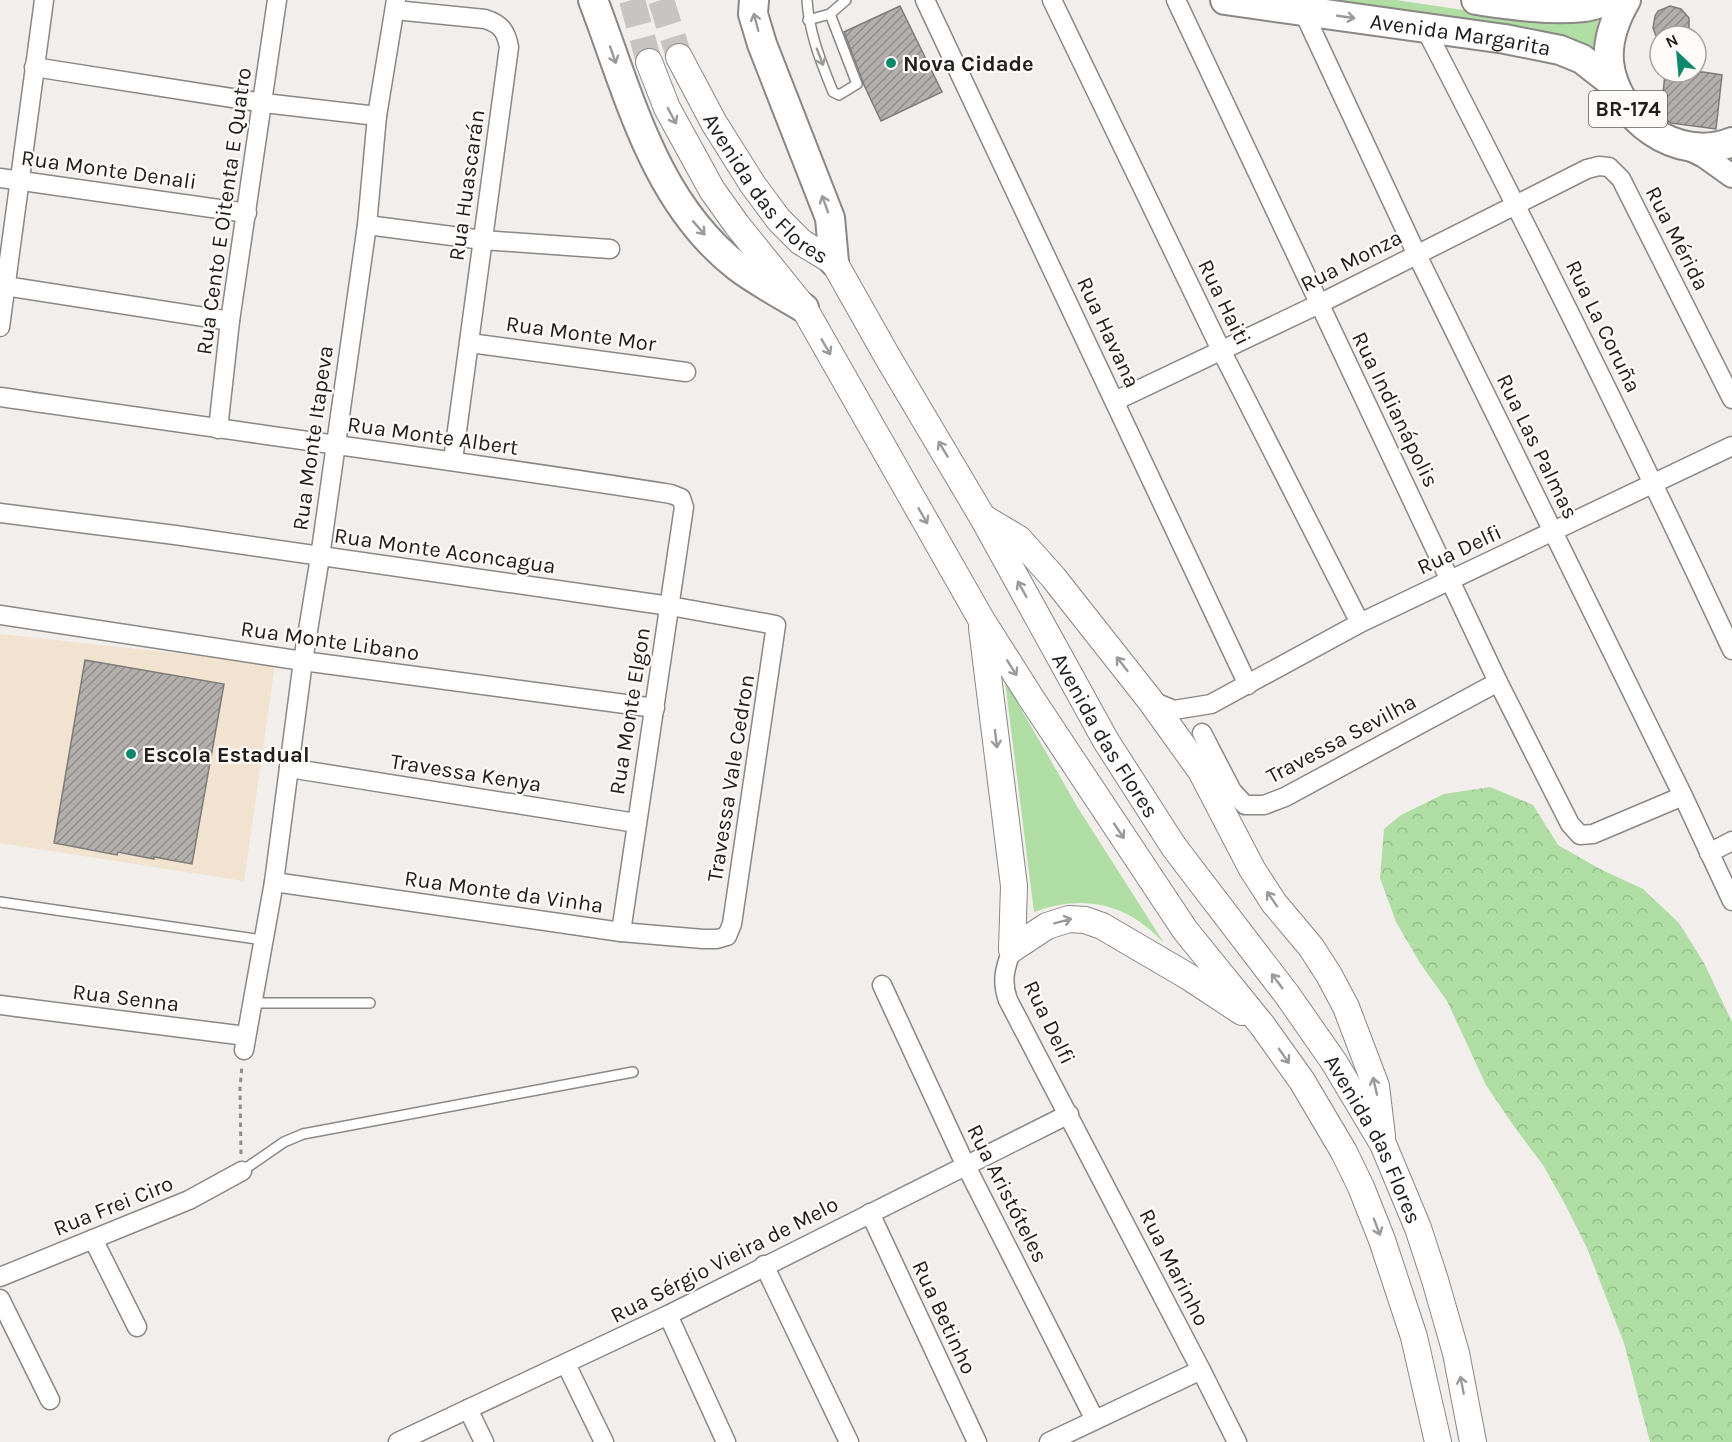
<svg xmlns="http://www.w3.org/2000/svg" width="1732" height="1442" viewBox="0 0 1732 1442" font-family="Karla,sans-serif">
<defs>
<pattern id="forest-crowns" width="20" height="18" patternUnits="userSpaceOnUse" patternTransform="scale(1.5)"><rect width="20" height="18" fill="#afdda3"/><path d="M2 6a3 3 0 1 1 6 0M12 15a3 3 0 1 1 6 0" fill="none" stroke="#96bd8c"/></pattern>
<pattern id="building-hatch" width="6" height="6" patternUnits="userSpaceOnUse" patternTransform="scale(1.5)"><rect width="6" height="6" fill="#b2afac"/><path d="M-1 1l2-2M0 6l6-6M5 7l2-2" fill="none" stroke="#908e8b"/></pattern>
</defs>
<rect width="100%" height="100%" fill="#f2eeeb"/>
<polygon fill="#f2e2d0" points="0,634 275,664 244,881 0,843"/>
<g fill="#afdda3">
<polygon points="1301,0 1396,0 1537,21 1599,17 1592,53"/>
<path d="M1005 681 1078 808 1164 943C1128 904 1085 893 1034 912Z"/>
</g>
<polygon fill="url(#forest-crowns)" points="1490,787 1533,805 1558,845 1600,869 1643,889 1679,923 1704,963 1732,1022 1732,1442 1650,1442 1624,1343 1587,1248 1566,1206 1543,1165 1513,1125 1486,1085 1447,1001 1420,963 1396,922 1380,878 1384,829 1401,815 1444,794"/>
<g fill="url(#building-hatch)" stroke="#7d7b78" stroke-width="1.5">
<polygon points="900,6 942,92 881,121 864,85 844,32"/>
<polygon points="1670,6 1681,9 1689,18 1689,30 1685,36 1656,36 1653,28 1655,16 1658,11"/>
<polygon points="1665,72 1703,72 1722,75 1716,129 1671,123 1661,117"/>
<polygon points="85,660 224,684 192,864 154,857 154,859 118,852 117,855 54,843"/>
</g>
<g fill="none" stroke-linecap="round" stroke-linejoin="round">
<g stroke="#c8c4c2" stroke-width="26" stroke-dasharray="26 13" stroke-linecap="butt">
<polyline points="632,0 649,62"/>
<polyline points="661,0 679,57"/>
</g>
<g stroke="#8a8785" stroke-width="12">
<g id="service">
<path d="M807 0C809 33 821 62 833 92L839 95 857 84 830 14"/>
<polyline points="808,20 830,14 846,0"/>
<polyline points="0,902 263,940"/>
<polyline points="252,1003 370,1003"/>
<polyline points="242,1171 284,1142 303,1134 633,1072"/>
</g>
</g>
<g stroke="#8a8785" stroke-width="21">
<g id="minor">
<polyline points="925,0 1248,685"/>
<polyline points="1052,0 1221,350 1360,623"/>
<polyline points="1176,0 1498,682 1570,824 1580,835 1593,834 1683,796"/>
<path d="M395 10 485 19C501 24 506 31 509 47L453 460"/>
<polyline points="1303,11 1417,255 1683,796 1732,901"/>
<path d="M1425 28C1531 233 1634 440 1732 650"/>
<polyline points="34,67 264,103 377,116"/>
<polyline points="0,178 247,213"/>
<polyline points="367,225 483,240 610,249"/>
<polyline points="5,286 230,321"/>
<polyline points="0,327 44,0"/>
<polyline points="470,343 686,372"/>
<path d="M0 397C224 430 448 459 671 494L681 498 684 507 621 932"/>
<polyline points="1115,401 1319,304 1587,169 1599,166 1609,167 1621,179 1732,399"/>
<polyline points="218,429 230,321 277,0"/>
<polyline points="0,513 175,535 670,606 776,625 732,924 727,936 717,939 703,939 621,932 274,882"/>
<polyline points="0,615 303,661 655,708"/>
<polyline points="1152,701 1174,710 1211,704 1360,623 1732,446"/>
<polyline points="1202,733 1232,791 1245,805 1264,805 1285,797 1498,682"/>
<polyline points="289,768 636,823"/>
<polyline points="1709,853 1732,841"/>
<path d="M1012 949C1005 968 1001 981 1008 1000L1201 1370 1237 1442"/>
<polyline points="882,985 965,1164 1095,1420"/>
<polyline points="0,1005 246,1036"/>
<polyline points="244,1050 274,882 303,661 320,557 367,225 377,116 396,0"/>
<polyline points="870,1213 977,1442"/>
<polyline points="93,1239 137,1327"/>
<polyline points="764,1265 849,1442"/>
<polyline points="0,1277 189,1200 242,1171"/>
<polyline points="0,1299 50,1400"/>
<polyline points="668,1315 726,1442"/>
<polyline points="566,1364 604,1442"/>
<polyline points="468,1409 484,1442"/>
<polyline points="398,1442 668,1315 1069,1114"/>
<polyline points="1049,1442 1201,1370"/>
</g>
</g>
<g stroke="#8a8785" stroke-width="26">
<polyline id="tertiary" points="1686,147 1704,156 1732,176"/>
</g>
<g stroke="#8a8785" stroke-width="28">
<g id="secondary">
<path id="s1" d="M679 57 714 123 753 185 779 220 801 242 834 262 887 356 983 518 1106 741 1174 847 1288 996 1334 1062 1383 1144 1418 1228 1435 1280 1456 1353 1473 1442"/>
<polyline points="649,62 667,108 712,190 737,225 804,308 981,619 1031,698 1185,930 1262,1025 1302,1081 1344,1152 1361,1187 1382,1240 1414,1337 1438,1442"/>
<polyline points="984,518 1019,539 1053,577 1150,700 1201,771 1252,869 1274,903 1311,947 1329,975 1346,1007 1376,1086 1382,1136"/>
<polyline points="982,628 1014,886 1012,949"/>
<polyline points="1012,949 1047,926 1069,919 1085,920 1102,926 1189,977 1242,1012"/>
</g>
</g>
<g stroke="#8a8785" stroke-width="32">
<g id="primary">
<path d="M593 0C629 94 654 202 738 267 758 282 782 295 804 308"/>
<polyline points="754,0 753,14 762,44 830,218 834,262"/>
<path id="s2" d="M1225 0 1505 39 1560 50 1582 59 1614 84"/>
<path d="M1476 0C1511 5 1549 11 1584 7 1593 6 1602 2 1611 0"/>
<path d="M1626 0C1615 19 1607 39 1609 62 1615 118 1677 164 1732 142"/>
</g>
</g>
<polyline stroke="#8f8d8b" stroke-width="3" stroke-dasharray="4.5 4.5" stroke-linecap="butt" points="241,1154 240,1088 242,1065"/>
<use href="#service" stroke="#fff" stroke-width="9"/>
<use href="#minor" stroke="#fff" stroke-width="18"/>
<use href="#tertiary" stroke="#fff" stroke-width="22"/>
<use href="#secondary" stroke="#fff" stroke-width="26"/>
<use href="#primary" stroke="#fff" stroke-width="28"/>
</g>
<defs><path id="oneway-shaft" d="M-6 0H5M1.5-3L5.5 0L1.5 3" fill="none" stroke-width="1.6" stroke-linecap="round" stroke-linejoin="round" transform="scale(1.5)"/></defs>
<g stroke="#9a9a99">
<use href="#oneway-shaft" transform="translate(1346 17) rotate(8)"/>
<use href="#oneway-shaft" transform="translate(756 22) rotate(-105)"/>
<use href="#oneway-shaft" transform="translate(613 55) rotate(71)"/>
<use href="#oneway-shaft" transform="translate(820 57) rotate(69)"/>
<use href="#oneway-shaft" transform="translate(672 116) rotate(62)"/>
<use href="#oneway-shaft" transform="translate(825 204) rotate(-110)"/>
<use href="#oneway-shaft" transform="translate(699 228) rotate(49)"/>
<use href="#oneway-shaft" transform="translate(826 347) rotate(60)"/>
<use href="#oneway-shaft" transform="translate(943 449) rotate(-121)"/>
<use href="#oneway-shaft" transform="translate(923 516) rotate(60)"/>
<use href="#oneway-shaft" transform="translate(1022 589) rotate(-119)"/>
<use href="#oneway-shaft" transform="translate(1122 664) rotate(-128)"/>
<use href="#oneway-shaft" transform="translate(1012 668) rotate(58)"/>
<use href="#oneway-shaft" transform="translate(996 739) rotate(83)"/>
<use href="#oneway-shaft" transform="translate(1119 831) rotate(56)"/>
<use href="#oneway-shaft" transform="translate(1272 899) rotate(-125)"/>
<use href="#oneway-shaft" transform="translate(1063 921) rotate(-15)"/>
<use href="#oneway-shaft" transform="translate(1277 981) rotate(-127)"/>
<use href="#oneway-shaft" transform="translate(1284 1056) rotate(55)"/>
<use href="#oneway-shaft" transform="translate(1375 1086) rotate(-103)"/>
<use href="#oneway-shaft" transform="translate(1377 1227) rotate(69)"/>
<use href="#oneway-shaft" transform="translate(1462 1385) rotate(-101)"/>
</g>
<g fill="#0c896b" stroke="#fffbf9" stroke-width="2">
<circle cx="891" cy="63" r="6"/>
<circle cx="131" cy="754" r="6"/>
</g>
<g text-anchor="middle" stroke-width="4.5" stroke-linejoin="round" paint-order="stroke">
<rect fill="#fffbf9" stroke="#62605f" stroke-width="1.5" x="1589" y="91" width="78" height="36" rx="4.5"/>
<g font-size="21" font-weight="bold" fill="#1f1e1d">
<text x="1628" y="116">BR-174</text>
</g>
<g font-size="22" fill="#1f1e1d" stroke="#fffbf9">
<text dy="8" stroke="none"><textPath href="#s2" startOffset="238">Avenida Margarita</textPath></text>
<text transform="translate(109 169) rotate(8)" y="8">Rua Monte Denali</text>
<text transform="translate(466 185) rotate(-82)" y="8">Rua Huascarán</text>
<text dy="8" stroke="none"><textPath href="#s1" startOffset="159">Avenida das Flores</textPath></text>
<text transform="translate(223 211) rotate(-82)" y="8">Rua Cento E Oitenta E Quatro</text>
<text transform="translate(1678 238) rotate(63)" y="8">Rua Mérida</text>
<text transform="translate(1351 260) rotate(-27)" y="8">Rua Monza</text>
<text transform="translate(1225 302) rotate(64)" y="8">Rua Haiti</text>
<text transform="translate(1604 326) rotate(64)" y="8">Rua La Coruña</text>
<text transform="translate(1109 332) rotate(65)" y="8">Rua Havana</text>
<text transform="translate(581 333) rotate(8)" y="8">Rua Monte Mor</text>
<text transform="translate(1396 409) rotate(64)" y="8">Rua Indianápolis</text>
<text transform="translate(433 435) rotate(8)" y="8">Rua Monte Albert</text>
<text transform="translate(312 438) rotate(-82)" y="8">Rua Monte Itapeva</text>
<text transform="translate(1538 446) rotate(64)" y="8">Rua Las Palmas</text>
<text transform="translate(1459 549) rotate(-25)" y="8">Rua Delfi</text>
<text transform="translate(445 550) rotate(8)" y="8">Rua Monte Aconcagua</text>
<text transform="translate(330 640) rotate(8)" y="8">Rua Monte Libano</text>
<text transform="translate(629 711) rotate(-81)" y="8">Rua Monte Elgon</text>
<text dy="8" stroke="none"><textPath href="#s1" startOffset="807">Avenida das Flores</textPath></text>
<text transform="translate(1341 738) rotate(-28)" y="8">Travessa Sevilha</text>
<text transform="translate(466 772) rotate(9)" y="8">Travessa Kenya</text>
<text transform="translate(730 778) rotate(-81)" y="8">Travessa Vale Cedron</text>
<text transform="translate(504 891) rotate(8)" y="8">Rua Monte da Vinha</text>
<text transform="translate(126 997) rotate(7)" y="8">Rua Senna</text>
<text transform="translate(1050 1022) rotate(64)" y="8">Rua Delfi</text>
<text dy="8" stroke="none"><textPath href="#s1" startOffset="1293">Avenida das Flores</textPath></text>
<text transform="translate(1008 1193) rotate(63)" y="8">Rua Aristóteles</text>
<text transform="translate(113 1205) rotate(-22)" y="8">Rua Frei Ciro</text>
<text transform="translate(724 1259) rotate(-27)" y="8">Rua Sérgio Vieira de Melo</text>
<text transform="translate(1175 1267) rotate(63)" y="8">Rua Marinho</text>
<text transform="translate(945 1317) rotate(65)" y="8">Rua Betinho</text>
</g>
<g font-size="22" font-weight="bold" fill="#1f1e1d" stroke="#fffbf9" text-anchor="start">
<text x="903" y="71">Nova Cidade</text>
<text x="143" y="762">Escola Estadual</text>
</g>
</g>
<g transform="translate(1678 54) rotate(334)"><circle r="28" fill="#fffbf9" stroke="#a5a3a1" stroke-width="1.5"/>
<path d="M0-4.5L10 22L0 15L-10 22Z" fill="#0c896b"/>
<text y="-9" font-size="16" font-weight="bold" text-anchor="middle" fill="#1f1e1d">N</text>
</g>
</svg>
